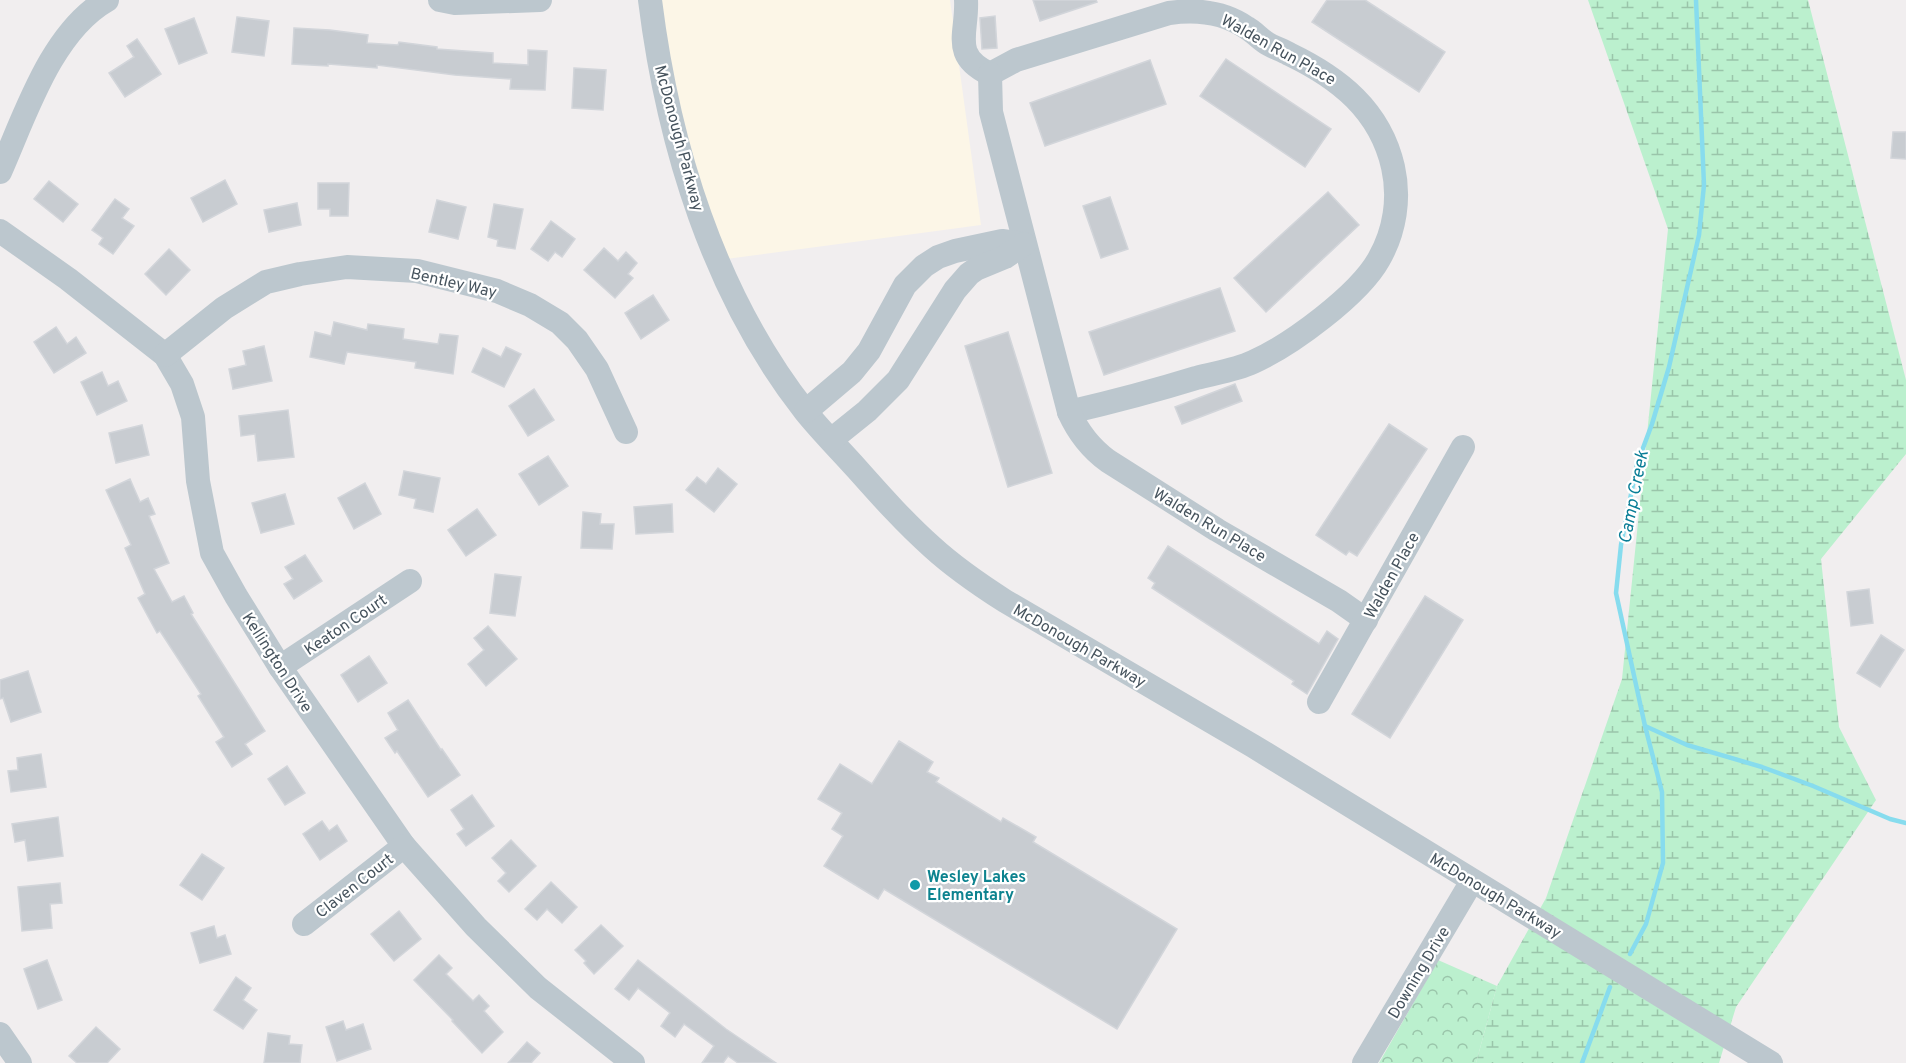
<svg xmlns="http://www.w3.org/2000/svg" width="1906" height="1063" viewBox="0 0 1906 1063" font-family="Overpass,sans-serif">
<defs>
<pattern id="forest-crowns" width="20" height="18" patternUnits="userSpaceOnUse" patternTransform="scale(1.5)"><rect width="20" height="18" fill="#bbf0ce"/><path d="M2 6a3 3 0 1 1 6 0M12 15a3 3 0 1 1 6 0" fill="none" stroke="#9ac5aa"/></pattern>
<pattern id="wetland-marsh" width="20" height="14" patternUnits="userSpaceOnUse" patternTransform="scale(1.5)"><rect width="20" height="14" fill="#bbf0ce"/><path d="M1 5h8M5 5V1M11 12h8M15 12V8" fill="none" stroke="#9ac5aa"/></pattern>
</defs>
<rect width="100%" height="100%" fill="#f1eeef"/>
<polygon fill="#fcf6e7" points="645,0 950,0 981,225 719,260"/>
<polygon fill="url(#forest-crowns)" points="1438,960 1497,986 1476,1063 1379,1063"/>
<polygon fill="url(#wetland-marsh)" points="1588,0 1808,0 1906,380 1906,454 1821,559 1839,727 1876,800 1736,1007 1719,1063 1476,1063 1497,986 1546,898 1622,679 1668,229"/>
<g fill="none" stroke-linecap="round" stroke-linejoin="round">
<g stroke="#87dcee" stroke-width="4.5">
<polyline points="1645,726 1687,745 1762,767 1813,786 1890,819 1906,823"/>
<polyline points="1630,954 1646,924 1663,863 1662,792 1645,726 1616,593 1621,545 1637,464 1652,424 1669,367 1699,235 1704,185 1696,0"/>
<polyline points="1582,1063 1610,987"/>
</g>
</g>
<g fill="#c8ccd1" stroke="#d2d5da" stroke-width="1.5">
<polygon points="1033,0 1096,0 1097,2 1040,21"/>
<polygon points="1327,0 1365,0 1445,52 1419,92 1312,22"/>
<polygon points="995,16 997,48 982,49 980,18"/>
<polygon points="237,17 269,21 264,56 232,52"/>
<polygon points="194,18 207,53 179,64 165,29"/>
<polygon points="294,28 330,30 368,35 367,43 398,45 399,42 437,47 437,49 493,53 493,63 528,65 528,50 547,51 545,90 510,89 511,79 455,75 377,65 377,68 328,64 328,66 292,64"/>
<polygon points="137,39 161,74 125,97 109,73 134,57 127,46"/>
<polygon points="1226,59 1331,129 1305,167 1200,96"/>
<polygon points="1150,60 1166,104 1045,146 1030,103"/>
<polygon points="574,68 606,70 603,110 572,108"/>
<polygon points="1893,132 1906,132 1906,159 1891,158"/>
<polygon points="225,180 237,204 203,222 191,198"/>
<polygon points="49,181 78,204 63,222 34,199"/>
<polygon points="318,183 349,183 348,216 330,216 330,209 318,209"/>
<polygon points="1328,192 1359,225 1266,312 1234,278"/>
<polygon points="1110,197 1128,249 1101,258 1083,206"/>
<polygon points="115,199 129,209 122,218 134,226 113,254 99,244 103,238 92,230"/>
<polygon points="437,200 466,207 458,239 429,232"/>
<polygon points="297,203 301,225 269,232 264,210"/>
<polygon points="494,204 523,209 515,249 497,246 498,240 488,237"/>
<polygon points="551,221 575,239 562,257 555,252 548,261 531,249"/>
<polygon points="604,248 618,261 626,252 637,263 628,274 633,278 615,298 584,270"/>
<polygon points="169,249 190,270 166,295 145,274"/>
<polygon points="1220,288 1235,331 1104,375 1089,332"/>
<polygon points="653,295 669,320 641,339 625,313"/>
<polygon points="334,322 367,330 368,324 404,329 403,339 438,344 440,334 458,336 453,374 415,368 416,362 347,352 344,364 310,357 315,332 331,336"/>
<polygon points="56,327 67,344 76,337 86,353 54,373 34,342"/>
<polygon points="1008,332 1052,473 1008,487 965,346"/>
<polygon points="264,346 272,381 233,389 229,369 246,365 243,351"/>
<polygon points="506,347 521,354 504,387 472,372 483,348 501,357"/>
<polygon points="102,372 108,386 118,381 127,401 97,415 81,382"/>
<polygon points="1235,384 1242,401 1182,424 1175,407"/>
<polygon points="534,389 554,420 528,436 509,406"/>
<polygon points="288,410 294,457 258,461 255,434 241,436 239,416"/>
<polygon points="1389,424 1427,449 1357,556 1349,551 1346,555 1316,535"/>
<polygon points="142,425 149,455 116,463 109,433"/>
<polygon points="548,456 568,486 539,505 519,474"/>
<polygon points="718,468 737,484 714,512 686,490 697,477 706,484"/>
<polygon points="404,471 440,478 433,512 414,508 416,499 399,495"/>
<polygon points="130,479 140,502 148,498 155,514 149,516 169,563 154,569 172,602 184,596 193,613 191,614 265,731 245,744 252,754 232,767 216,742 224,737 198,696 201,694 160,631 157,633 138,598 145,594 125,548 131,545 106,490"/>
<polygon points="365,483 381,514 354,529 338,498"/>
<polygon points="285,494 294,524 261,533 252,503"/>
<polygon points="672,504 673,532 636,534 634,507"/>
<polygon points="477,509 496,535 466,556 448,530"/>
<polygon points="583,512 601,514 600,524 614,524 612,549 581,548"/>
<polygon points="1168,546 1319,644 1327,631 1338,639 1307,694 1292,684 1294,681 1152,588 1155,583 1148,578"/>
<polygon points="305,555 322,581 294,599 284,584 293,579 285,567"/>
<polygon points="495,574 521,577 515,616 490,613"/>
<polygon points="1869,589 1873,623 1851,626 1847,592"/>
<polygon points="1425,596 1463,620 1390,738 1352,714"/>
<polygon points="488,626 517,659 486,686 468,664 484,650 474,638"/>
<polygon points="1881,635 1904,650 1880,687 1857,673"/>
<polygon points="369,656 387,683 358,702 341,675"/>
<polygon points="28,671 41,712 11,722 3,698 0,699 0,680"/>
<polygon points="408,700 441,750 442,749 460,775 428,797 397,751 395,753 385,738 398,730 388,713"/>
<polygon points="899,741 933,762 927,772 939,778 936,782 1001,822 1003,818 1036,837 1033,842 1177,929 1117,1029 884,889 878,899 824,866 843,836 832,829 842,813 818,799 840,764 872,784"/>
<polygon points="41,754 46,787 11,792 8,771 18,770 17,758"/>
<polygon points="287,766 305,793 285,805 268,779"/>
<polygon points="472,795 494,826 466,846 457,834 464,829 451,810"/>
<polygon points="58,817 63,856 28,861 25,840 15,842 12,824"/>
<polygon points="322,821 329,831 337,825 347,841 320,860 303,834"/>
<polygon points="511,840 536,866 509,892 498,881 506,873 492,858"/>
<polygon points="202,854 224,868 202,900 180,885"/>
<polygon points="551,882 577,907 562,923 547,909 537,920 525,909"/>
<polygon points="60,883 62,903 50,904 52,928 22,931 18,887"/>
<polygon points="399,911 421,939 394,961 371,934"/>
<polygon points="601,925 623,946 594,974 584,963 586,961 575,950"/>
<polygon points="214,926 217,938 225,935 231,954 200,963 191,933"/>
<polygon points="439,955 452,968 446,974 473,1001 479,995 489,1006 484,1011 503,1032 482,1053 452,1021 453,1020 414,980"/>
<polygon points="47,960 62,1000 38,1009 24,969"/>
<polygon points="638,960 726,1029 776,1063 738,1063 728,1056 723,1063 702,1063 714,1046 684,1024 675,1037 661,1026 670,1013 638,988 629,1000 615,989"/>
<polygon points="236,977 251,988 243,1000 257,1010 243,1029 214,1010"/>
<polygon points="343,1021 346,1030 363,1024 371,1049 337,1061 326,1027"/>
<polygon points="96,1027 120,1049 107,1063 77,1063 69,1056"/>
<polygon points="268,1033 290,1036 289,1044 302,1045 300,1063 264,1063"/>
<polygon points="527,1042 540,1053 531,1063 508,1063"/>
</g>
<g fill="none" stroke-linecap="round" stroke-linejoin="round">
<g stroke="#bcc7ce" stroke-width="24">
<polyline points="440,0 455,3 540,0"/>
<path d="M650 0C668 145 714 295 805 411 821 431 840 450 857 469 881 496 905 523 932 547 955 568 980 585 1005 601L1253 746 1771 1063"/>
<path d="M966 0C968 33 950 55 990 74"/>
<path d="M990 74 1016 60 1169 13C1197 9 1224 12 1247 28 1254 32 1259 38 1265 42 1272 47 1282 50 1289 54 1339 78 1380 110 1393 167 1400 198 1395 231 1379 259 1359 295 1291 345 1253 362 1236 370 1215 373 1196 378 1154 391 1112 402 1069 412"/>
<path d="M990 74 991 112 1069 412C1078 432 1090 448 1108 461L1217 530 1339 601 1366 620"/>
<path d="M0 172C25 116 51 32 107 0"/>
<polyline points="0,231 68,279 165,355 182,384 193,417 198,481 212,553 236,596 280,667 404,846 476,927 538,988 633,1063"/>
<polyline points="165,355 224,308 266,282 300,274 347,267 417,271 497,291 530,305 560,323 577,340 597,369 626,432"/>
<polyline points="806,411 852,372 869,351 905,285 924,266 938,257 955,251 1002,241 1024,244"/>
<polyline points="831,440 867,411 898,380 955,290 969,274 976,269 1005,257 1024,244"/>
<polyline points="280,667 410,581"/>
<polyline points="1319,702 1463,447"/>
<polyline points="304,924 404,846"/>
<polyline points="0,1034 20,1063"/>
<polyline points="1364,1063 1472,881"/>
</g>
</g>
<circle fill="#0f9aa8" stroke="#fff" stroke-width="2" cx="915" cy="885" r="6"/>
<g text-anchor="middle" stroke-width="4.5" stroke-linejoin="round" paint-order="stroke">
<g font-size="16" fill="#46535d" stroke="#fff">
<text transform="translate(1279 49) rotate(29)" y="6">Walden Run Place</text>
<text transform="translate(680 138) rotate(75)" y="6">McDonough Parkway</text>
<text transform="translate(454 282) rotate(13)" y="6">Bentley Way</text>
<text transform="translate(1210 524) rotate(31)" y="6">Walden Run Place</text>
<text transform="translate(1391 575) rotate(-61)" y="6">Walden Place</text>
<text transform="translate(345 624) rotate(-34)" y="6">Keaton Court</text>
<text transform="translate(1080 645) rotate(30)" y="6">McDonough Parkway</text>
<text transform="translate(278 662) rotate(57)" y="6">Kellington Drive</text>
<text transform="translate(354 885) rotate(-38)" y="6">Claven Court</text>
<text transform="translate(1496 895) rotate(31)" y="6">McDonough Parkway</text>
<text transform="translate(1418 972) rotate(-59)" y="6">Downing Drive</text>
</g>
<g font-size="16" font-weight="bold" fill="#0d838f" stroke="#fff" text-anchor="start">
<text x="927" y="882">Wesley Lakes<tspan x="927" dy="18">Elementary</tspan></text>
</g>
<g font-size="18" font-style="italic" fill="#097d96" stroke="#fff">
<text transform="translate(1633 497) rotate(-79)" y="6">Camp Creek</text>
</g>
</g>
</svg>
